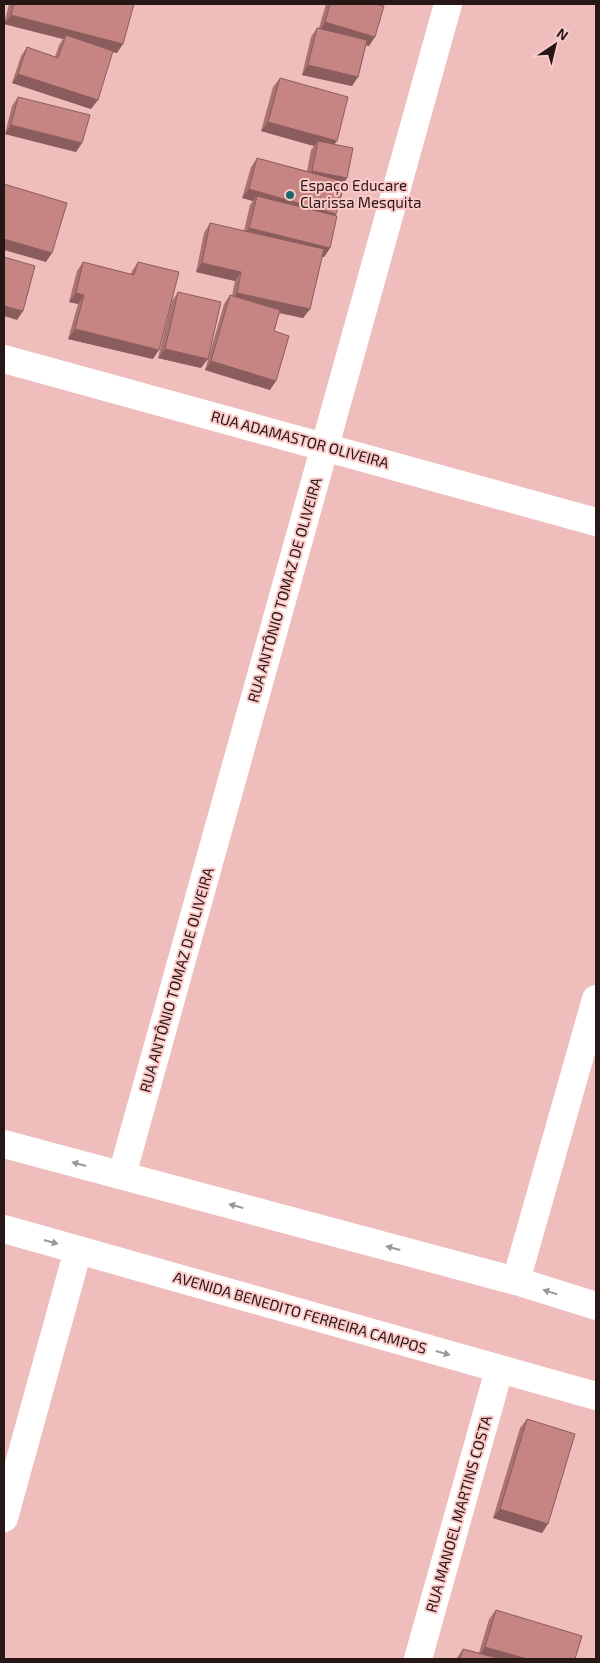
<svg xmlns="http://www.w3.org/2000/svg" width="600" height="1663" viewBox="0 0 600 1663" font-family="'Exo 2',sans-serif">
<rect width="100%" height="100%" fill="#eebdbc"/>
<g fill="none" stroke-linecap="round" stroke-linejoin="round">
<g stroke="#fff" stroke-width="28">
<polyline points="4,359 596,522"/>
<polyline points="4,1144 516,1281 596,1306"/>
<polyline points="122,1175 448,4"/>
<polyline points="4,1229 596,1396"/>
<polyline points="516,1281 596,999"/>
<polyline points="4,1518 78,1250"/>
<polyline points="418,1659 499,1370"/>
</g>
</g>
<g fill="#aa7271">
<polygon points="9,4 134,4 117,53 113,52 91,109 12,83 21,56 27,47 55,57 59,45 63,39 4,24"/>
<polygon points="326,4 377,4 369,46 366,45 358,77 352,86 302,75 311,37 317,28 319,28"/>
<polygon points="280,78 335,144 345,182 335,215 330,248 324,257 322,257 310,309 303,318 279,313 274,331 270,390 205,370 224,304 230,295 232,296 235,281 196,272 204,233 210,223 244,231 250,205 253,201 242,198 251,167 257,158 307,171 311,150 314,146 261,131 273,87"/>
<polygon points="18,97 76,152 5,134 12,106"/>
<polygon points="83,262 131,274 132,271 138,262 153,359 68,339 78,304 69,302 77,271"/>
<polygon points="178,292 201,368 158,358 172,301"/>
<polygon points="527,1419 542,1533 493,1518 520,1428"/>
<polygon points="496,1610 575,1659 456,1659 463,1649 479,1653 489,1619"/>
</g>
<g fill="#8b5c5c">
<polygon points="11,15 123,44 117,53 64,40 66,35 63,39 4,24"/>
<polygon points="325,22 375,37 369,46 319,31"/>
<polygon points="308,65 358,77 352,86 302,75"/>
<polygon points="18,74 98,100 91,109 12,83"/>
<polygon points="268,122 337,141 330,150 318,141 314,146 261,131"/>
<polygon points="11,125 82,143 76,152 5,134"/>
<polygon points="312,171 347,178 341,188 305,180"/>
<polygon points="249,189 336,214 330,223 257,196 253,201 242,198"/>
<polygon points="249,228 330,248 324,257 243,237"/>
<polygon points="4,239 52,253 46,262 4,250"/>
<polygon points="202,263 241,272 235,281 196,272"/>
<polygon points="76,293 84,295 78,304 69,302"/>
<polygon points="237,293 310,309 303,318 230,302"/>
<polygon points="4,306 23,311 17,320 4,316"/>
<polygon points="75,329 159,350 153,359 68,339"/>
<polygon points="165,349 208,359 201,368 158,358"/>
<polygon points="211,361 276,381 270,390 205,370"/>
<polygon points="500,1509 548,1524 542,1533 493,1518"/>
<polygon points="485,1647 527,1659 489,1659 479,1656"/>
</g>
<g fill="#c68483" stroke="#8b5c5c">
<polygon points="14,4 134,4 123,44 11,15"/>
<polygon points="330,4 375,4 384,6 375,37 325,22"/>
<polygon points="317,28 367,40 358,77 308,65"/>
<polygon points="66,35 113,51 98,100 18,74 27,47 58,58"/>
<polygon points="280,78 348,97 337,141 268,122"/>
<polygon points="18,97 90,115 82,143 11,125"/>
<polygon points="318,141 353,148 347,178 312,171"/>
<polygon points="257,158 345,182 336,214 249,189"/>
<polygon points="4,184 67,203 52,253 4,239"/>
<polygon points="257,196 337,216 330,248 249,228"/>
<polygon points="210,223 324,249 310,309 237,293 241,272 202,263"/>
<polygon points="4,257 35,266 23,311 4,306"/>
<polygon points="83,262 134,275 138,262 179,272 159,350 75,329 84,295 76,293"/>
<polygon points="178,292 221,302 208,359 165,349"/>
<polygon points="230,295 280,310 274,331 289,336 276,381 211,361"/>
<polygon points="527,1419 575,1434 548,1524 500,1509"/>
<polygon points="496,1610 582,1636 575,1659 527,1659 485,1647"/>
<polygon points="463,1649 501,1659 460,1659"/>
</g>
<defs><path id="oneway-solid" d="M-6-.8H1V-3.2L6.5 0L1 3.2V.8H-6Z" transform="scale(1.25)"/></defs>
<g fill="#9e9797">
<use href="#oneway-solid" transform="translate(79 1164) rotate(-165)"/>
<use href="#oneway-solid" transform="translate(236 1206) rotate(-165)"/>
<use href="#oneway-solid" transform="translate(51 1242) rotate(15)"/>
<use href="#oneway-solid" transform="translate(393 1248) rotate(-165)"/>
<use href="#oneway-solid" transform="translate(550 1292) rotate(-163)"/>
<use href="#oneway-solid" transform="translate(443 1353) rotate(16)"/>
</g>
<circle fill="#1a676c" stroke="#fbcac9" stroke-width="2" cx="290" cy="195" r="5"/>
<g text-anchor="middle" stroke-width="4" stroke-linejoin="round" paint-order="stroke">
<g font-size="15" fill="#281717" stroke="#fbcac9" text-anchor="start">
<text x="300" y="191">Espaço Educare<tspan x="300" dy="17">Clarissa Mesquita</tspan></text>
</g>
<g font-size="15" fill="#281717" stroke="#fbcac9">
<text transform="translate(300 440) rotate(15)" y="5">RUA ADAMASTOR OLIVEIRA</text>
<text transform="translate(285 590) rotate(-74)" y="5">RUA ANTÔNIO TOMAZ DE OLIVEIRA</text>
<text transform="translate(177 980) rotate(-74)" y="5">RUA ANTÔNIO TOMAZ DE OLIVEIRA</text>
<text transform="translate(300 1313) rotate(16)" y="5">AVENIDA BENEDITO FERREIRA CAMPOS</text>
<text transform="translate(459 1514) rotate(-74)" y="5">RUA MANOEL MARTINS COSTA</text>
</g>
</g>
<rect width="600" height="1663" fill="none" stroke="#281717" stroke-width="10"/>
<g transform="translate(555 45) rotate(35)" stroke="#fbcac9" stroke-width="4" paint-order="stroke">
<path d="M0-4L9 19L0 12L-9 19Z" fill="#281717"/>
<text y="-8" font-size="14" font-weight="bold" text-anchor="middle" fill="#281717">N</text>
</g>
</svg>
